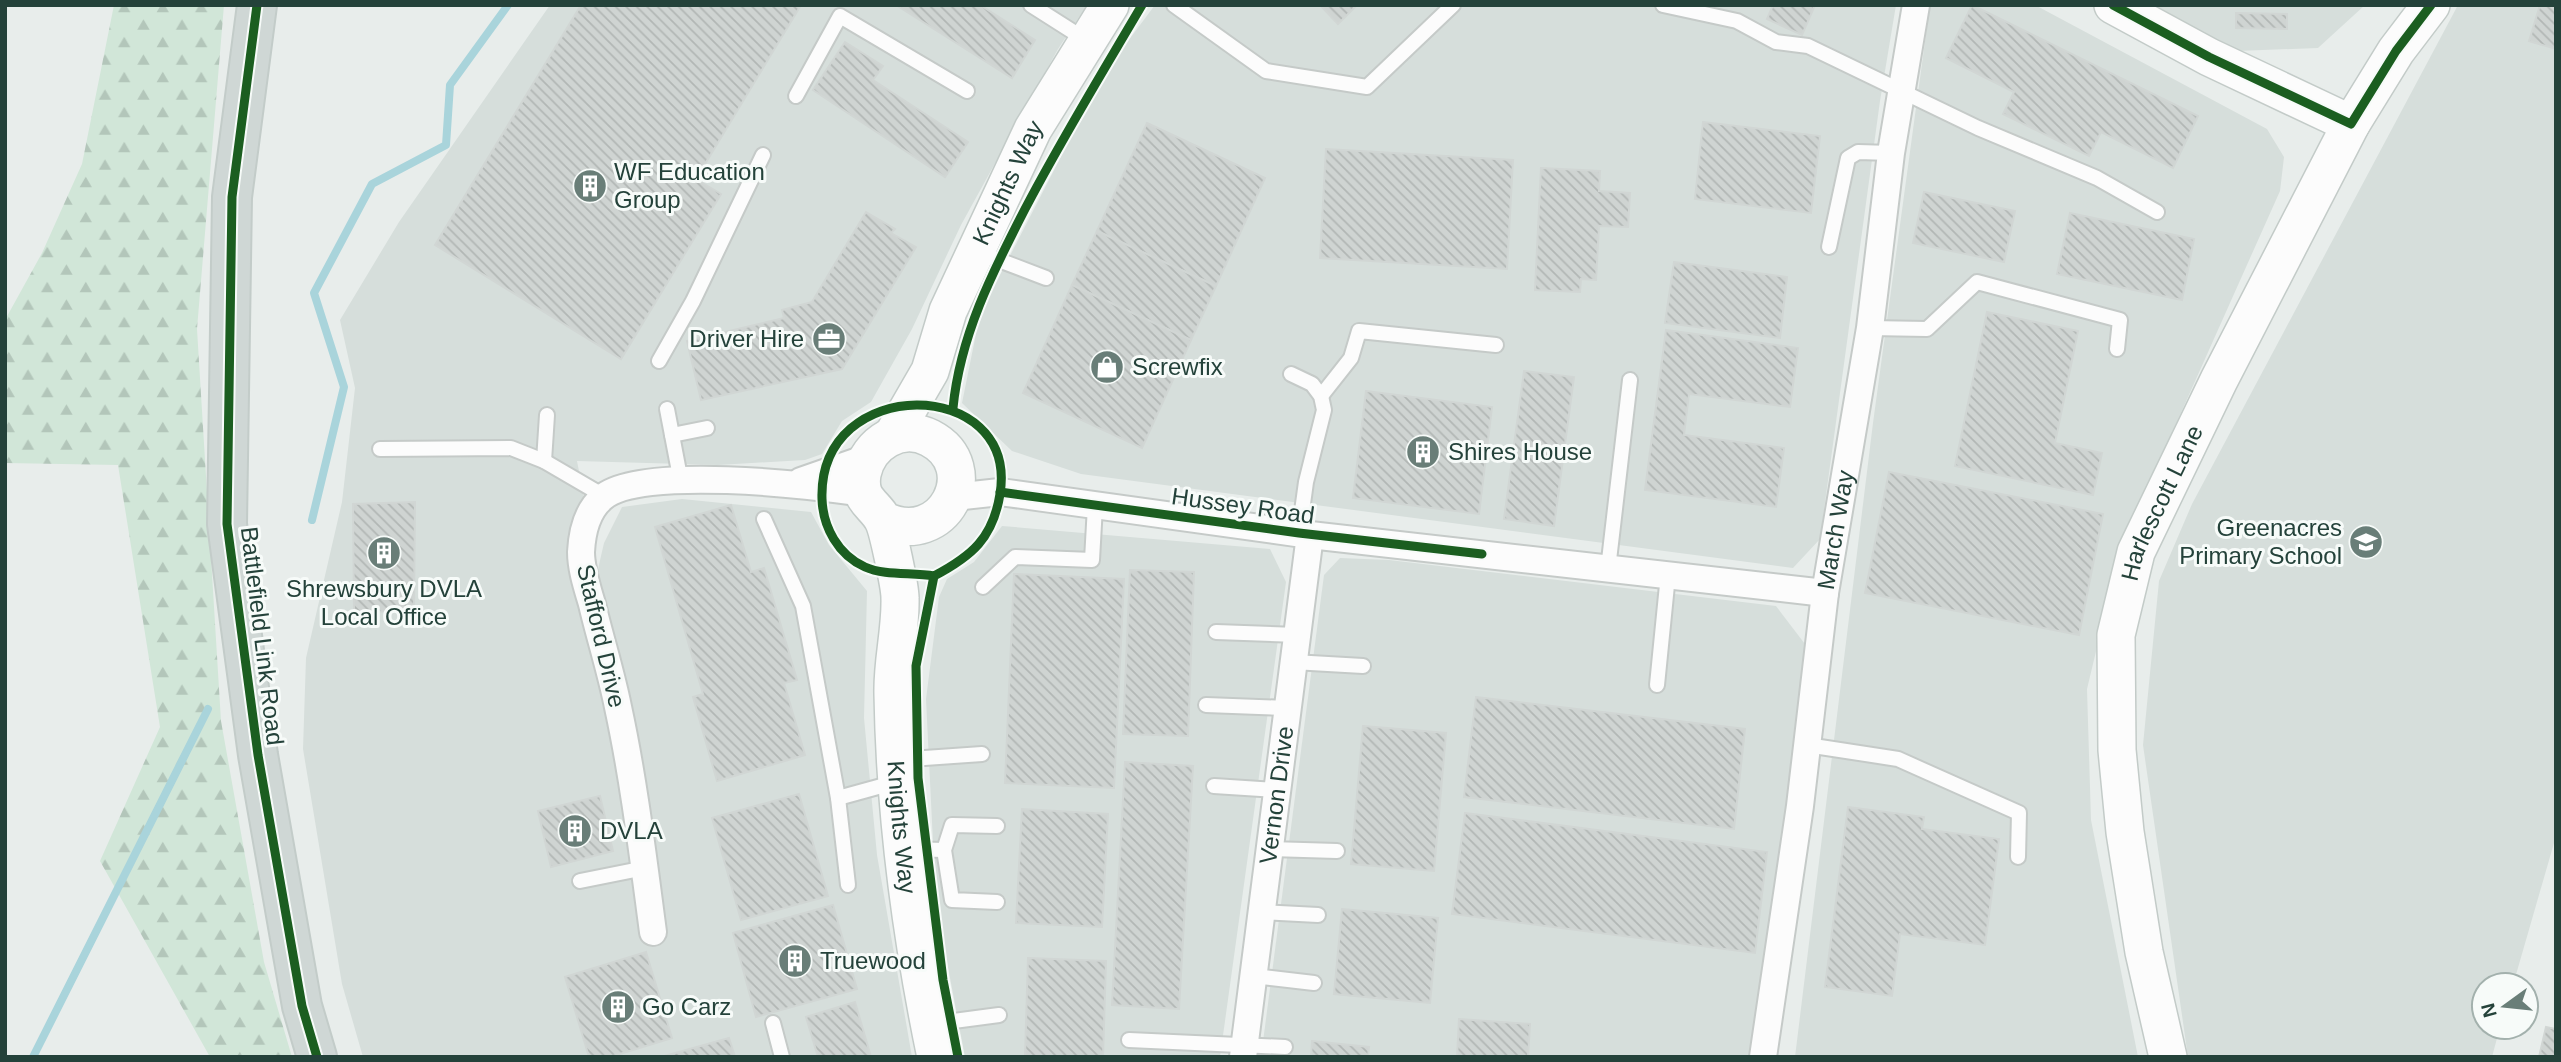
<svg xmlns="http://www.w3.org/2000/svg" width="2561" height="1062" viewBox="0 0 2561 1062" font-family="Helvetica,sans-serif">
<defs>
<pattern id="forest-firs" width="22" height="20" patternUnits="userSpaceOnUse" patternTransform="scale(1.75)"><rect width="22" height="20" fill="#d1e6d8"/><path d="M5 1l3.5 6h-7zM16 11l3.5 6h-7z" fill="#b3c6ba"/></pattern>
<pattern id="building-back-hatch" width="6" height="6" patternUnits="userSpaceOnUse" patternTransform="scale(1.75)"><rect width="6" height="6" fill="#cfd4d2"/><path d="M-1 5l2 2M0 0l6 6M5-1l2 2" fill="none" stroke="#b2b7b5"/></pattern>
</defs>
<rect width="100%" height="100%" fill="#e8edeb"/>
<g fill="#d6dedb">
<polygon points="550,5 1087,5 1058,49 961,225 912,329 871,402 842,421 822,454 805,460 718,465 577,461 598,569 604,543 622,507 682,499 811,512 829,545 867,591 864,718 877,855 912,1057 363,1057 342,984 303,749 306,658 342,502 355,388 340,320 399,222"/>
<polygon points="1155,5 1896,5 1880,101 1820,539 1793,568 1081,474 1012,451 962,403 980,314 1104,73"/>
<polygon points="1930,5 2035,5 2267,129 2284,157 2280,191 2121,547 2087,689 2091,820 2138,1057 1795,1057 1873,423"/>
<polygon points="2154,5 2365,5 2318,48 2237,51"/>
<polygon points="2458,5 2556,5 2556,836 2513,985 2484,985 2484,1027 2500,1027 2492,1057 2188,1057 2143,745 2159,581 2192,504"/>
<polygon points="1002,526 1270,549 1286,582 1220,1057 965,1057 936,904 926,699 939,597 947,579 974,562"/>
<polygon points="1340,558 1389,560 1776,606 1808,648 1754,1057 1261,1057 1324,575"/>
</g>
<polygon fill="url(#forest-firs)" points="114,5 224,5 197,329 221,721 264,962 292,1057 210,1057 100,861 160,727 118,465 5,463 5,320 42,253 82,164"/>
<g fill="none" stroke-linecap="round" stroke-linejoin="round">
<g stroke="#a9d4db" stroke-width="8">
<polyline points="312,520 344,387 314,293 372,184 446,145 450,85 508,5"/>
<polyline points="33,1057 208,709"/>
</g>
</g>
<g fill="url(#building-back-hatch)" stroke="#d1d6d4" stroke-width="2">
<polygon points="581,5 801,5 696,179 721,194 621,359 435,245"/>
<polygon points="896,5 980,5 1035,40 1012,78"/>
<polygon points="1320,5 1357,5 1338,24"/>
<polygon points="1773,5 1815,5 1802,35 1767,19"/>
<polygon points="1972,5 2198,116 2173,168 2101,132 2089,156 2003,114 2014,92 1946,58"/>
<polygon points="2540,5 2556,5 2556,49 2529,41"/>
<polygon points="2236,13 2287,14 2287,29 2236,28"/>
<polygon points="845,42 883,66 873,80 968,142 945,177 813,90"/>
<polygon points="1703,122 1820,136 1811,213 1695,199"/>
<polygon points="1147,123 1265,178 1216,286 1097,231"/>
<polygon points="1326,149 1513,160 1507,269 1320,258"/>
<polygon points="1541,168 1600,171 1599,191 1630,193 1628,227 1599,226 1596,280 1581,279 1580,292 1535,290"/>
<polygon points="1924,192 2015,211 2004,262 1913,243"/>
<polygon points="866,212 895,229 891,233 916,247 842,369 701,400 687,341 784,318 782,310 812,302"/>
<polygon points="2070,213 2194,239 2182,300 2057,274"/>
<polygon points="1097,231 1216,286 1191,340 1072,285"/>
<polygon points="1674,262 1787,277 1780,338 1665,323"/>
<polygon points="1072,285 1191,340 1142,448 1023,393"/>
<polygon points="1987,312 2078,331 2055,443 2102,453 2093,495 1955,466"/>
<polygon points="1666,330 1798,348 1790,407 1689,394 1684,435 1784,448 1776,507 1645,490"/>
<polygon points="1524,371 1574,377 1554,526 1504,519"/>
<polygon points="1366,391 1492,407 1479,514 1353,498"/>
<polygon points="1889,472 2103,514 2079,635 1865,593"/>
<polygon points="415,502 414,612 354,611 353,504"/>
<polygon points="731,505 751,572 764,568 797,680 784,683 805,755 717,781 693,697 703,694 655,527"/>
<polygon points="1130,570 1194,572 1188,736 1123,734"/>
<polygon points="1014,574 1124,579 1114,788 1005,783"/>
<polygon points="1476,697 1745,729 1734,829 1464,797"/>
<polygon points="1363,726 1446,733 1434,871 1351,864"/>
<polygon points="1125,762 1193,766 1179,1009 1112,1005"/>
<polygon points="799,794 828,896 741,920 712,818"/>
<polygon points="600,796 613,851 551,867 538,811"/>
<polygon points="1848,807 1924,817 1922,829 1999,839 1985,945 1900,934 1892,996 1825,987"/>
<polygon points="1022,809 1108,814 1102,927 1016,923"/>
<polygon points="1465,813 1767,852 1755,953 1452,914"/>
<polygon points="833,905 857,989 756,1017 733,933"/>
<polygon points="1342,909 1438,918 1430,1003 1334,994"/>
<polygon points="646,952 672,1038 610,1057 589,1057 565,977"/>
<polygon points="1028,958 1106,961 1103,1057 1025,1057"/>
<polygon points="855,1002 871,1057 818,1057 806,1017"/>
<polygon points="1459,1019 1530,1024 1528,1057 1457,1057"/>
<polygon points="2546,1027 2556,1029 2556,1057 2539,1057"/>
<polygon points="729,1038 735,1057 661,1057"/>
<polygon points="1312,1041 1369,1047 1368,1057 1311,1057"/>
</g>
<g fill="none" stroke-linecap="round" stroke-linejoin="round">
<g stroke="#c5cac8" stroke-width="18">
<g id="lane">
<polyline points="1031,5 1086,40"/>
<polyline points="1174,5 1266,71 1367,87 1453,5"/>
<polyline points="1663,5 1737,21 1776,42 1808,46 1978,128 2097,178 2157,212"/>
<polyline points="796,96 840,16 967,91"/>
<polyline points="1829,247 1848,158 1858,152 1891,153"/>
<polyline points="975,251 1046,278"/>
<polyline points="1870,328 1927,329 1977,282 2120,320 2117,349"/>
<polyline points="659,361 693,301 763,155"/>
<polyline points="1291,374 1312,384 1321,396 1324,410 1306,482 1299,533"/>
<polyline points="1321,396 1351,358 1359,331 1496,345"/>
<polyline points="667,409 681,482"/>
<polyline points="672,435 707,428"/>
<polyline points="380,449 511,448 544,461 604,496"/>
<polyline points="544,461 547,415"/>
<polyline points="764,519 803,606 838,798 896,782"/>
<polyline points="1608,569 1630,380"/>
<polyline points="983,587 1015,557 1092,560 1095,506"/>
<polyline points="1216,632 1297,635"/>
<polyline points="1293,662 1363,666"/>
<polyline points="1657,685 1668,575"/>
<polyline points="1206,705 1287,708"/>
<polyline points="1807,745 1898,759 2019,813 2018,857"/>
<polyline points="896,760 982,754"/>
<polyline points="1214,786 1277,790"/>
<polyline points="838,798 848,885"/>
<polyline points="997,826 952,825 944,850 952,900 997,902"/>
<polyline points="904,849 944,850"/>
<polyline points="1270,849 1337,851"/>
<polyline points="580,881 645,868"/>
<polyline points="1262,912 1318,915"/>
<polyline points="1254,976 1314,983"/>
<polyline points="773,1023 782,1057"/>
<polyline points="931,1024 999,1015"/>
<polyline points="1129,1040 1285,1047"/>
</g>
</g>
<g stroke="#c5cac8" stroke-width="30">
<g id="street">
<polyline points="801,481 867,458"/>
<polyline points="954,497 1000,492 1310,535 1825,593"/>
<path d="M653 932C643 857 634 781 618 707 611 672 600 638 592 604 587 587 581 569 581 552 582 533 587 511 602 498 638 465 813 485 863 493"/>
<path id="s1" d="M1243 1057 1310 535"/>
<path id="s2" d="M1763 1057 1800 806 1825 593 1870 328 1891 153 1916 5"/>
</g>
</g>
<g stroke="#c3cbc8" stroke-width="40">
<g id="secondary">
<polyline points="2113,5 2209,57 2351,124"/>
<path id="s3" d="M893 435 930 371 948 311 1033 129 1110 5"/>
<path id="s4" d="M883 520C944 550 986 467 930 438 901 423 868 443 862 474 858 501 874 503 883 520 888 529 900 587 900 598 901 630 892 662 893 694 895 816 911 937 936 1057"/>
<path id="s5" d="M2168 1057 2144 952 2125 832 2117 750 2116 635 2136 552 2219 380 2351 124 2396 51 2431 5"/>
</g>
</g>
<g stroke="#c3ccc9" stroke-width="42">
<polyline id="primary" points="257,5 232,197 227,524 258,755 302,1006 317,1057"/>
</g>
<use href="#lane" stroke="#fcfcfc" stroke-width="14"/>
<use href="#street" stroke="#fcfcfc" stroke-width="26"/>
<use href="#secondary" stroke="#fcfcfc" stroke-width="37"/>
<use href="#primary" stroke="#cfd7d5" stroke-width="38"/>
<g stroke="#f7fbf9" stroke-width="13">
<g id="cycleway">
<polyline points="257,5 232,197 227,524 258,755 302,1006 317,1057"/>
<polyline points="2113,5 2209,57 2351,124 2396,51 2431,5"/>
<path d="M953 408C960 336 992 273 1025 209 1061 140 1102 73 1142 5"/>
<polyline points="1000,492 1299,533 1482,554"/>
<path d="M934 576C913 572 885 576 865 567 838 555 823 527 822 499 818 373 1019 376 1000 494 993 538 972 556 934 576L916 666 918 778 943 980 958 1057"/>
</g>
</g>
<use href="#cycleway" stroke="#1b5e20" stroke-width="9"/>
</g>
<defs>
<g id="building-disc" transform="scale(1.75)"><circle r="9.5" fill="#697e78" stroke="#f7fbf9"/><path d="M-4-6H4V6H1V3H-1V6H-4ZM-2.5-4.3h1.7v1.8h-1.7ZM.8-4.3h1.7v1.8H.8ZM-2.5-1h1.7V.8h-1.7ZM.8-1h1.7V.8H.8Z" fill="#fff"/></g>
<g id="office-disc" transform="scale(1.75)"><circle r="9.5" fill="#697e78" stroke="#f7fbf9"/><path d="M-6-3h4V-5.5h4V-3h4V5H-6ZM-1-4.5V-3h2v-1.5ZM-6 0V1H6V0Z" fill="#fff"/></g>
<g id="shop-disc" transform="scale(1.75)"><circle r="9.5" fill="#697e78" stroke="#f7fbf9"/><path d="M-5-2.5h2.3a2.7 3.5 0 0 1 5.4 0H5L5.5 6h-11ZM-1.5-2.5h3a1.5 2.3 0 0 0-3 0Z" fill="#fff"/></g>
<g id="school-disc" transform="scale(1.75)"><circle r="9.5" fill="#697e78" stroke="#f7fbf9"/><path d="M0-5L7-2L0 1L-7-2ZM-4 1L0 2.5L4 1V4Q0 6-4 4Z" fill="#fff"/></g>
</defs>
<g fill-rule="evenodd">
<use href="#building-disc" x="590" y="186"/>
<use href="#office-disc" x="829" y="339"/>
<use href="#shop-disc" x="1107" y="367"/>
<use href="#building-disc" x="1423" y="452"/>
<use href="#school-disc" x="2366" y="542"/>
<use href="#building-disc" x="384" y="553"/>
<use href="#building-disc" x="575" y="831"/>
<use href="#building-disc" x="795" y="961"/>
<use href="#building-disc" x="618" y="1007"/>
</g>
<g text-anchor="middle" stroke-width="6" stroke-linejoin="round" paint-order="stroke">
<g font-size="24" fill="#24423a" stroke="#f7fbf9" text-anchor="start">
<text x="614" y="180">WF Education<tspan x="614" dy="28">Group</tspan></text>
<text x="804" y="347" text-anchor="end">Driver Hire</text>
<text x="1132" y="375">Screwfix</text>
<text x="1448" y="460">Shires House</text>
<text x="2342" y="536" text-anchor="end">Greenacres<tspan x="2342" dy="28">Primary School</tspan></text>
<text x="384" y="597" text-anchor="middle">Shrewsbury DVLA<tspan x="384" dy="28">Local Office</tspan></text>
<text x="600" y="839">DVLA</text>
<text x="820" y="969">Truewood</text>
<text x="642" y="1015">Go Carz</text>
</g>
<g font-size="24" fill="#24423a" stroke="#f7fbf9">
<text dy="8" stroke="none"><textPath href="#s3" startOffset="278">Knights Way</textPath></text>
<text dy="8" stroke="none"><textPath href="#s5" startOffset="567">Harlescott Lane</textPath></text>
<text transform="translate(1243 506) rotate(8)" y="8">Hussey Road</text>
<text dy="8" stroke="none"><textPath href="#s2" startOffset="532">March Way</textPath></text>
<text transform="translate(262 636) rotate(83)" y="8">Battlefield Link Road</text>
<text transform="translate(601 636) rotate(77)" y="8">Stafford Drive</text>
<text dy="8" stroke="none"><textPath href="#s1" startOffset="264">Vernon Drive</textPath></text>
<text dy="8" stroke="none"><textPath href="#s4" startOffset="604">Knights Way</textPath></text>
</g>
</g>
<rect width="2561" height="1062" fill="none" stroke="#24423a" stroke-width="14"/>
<g transform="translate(2505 1006) rotate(255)"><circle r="33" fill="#f7fbf9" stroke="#a3b1ad" stroke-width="2"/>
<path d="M0-5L12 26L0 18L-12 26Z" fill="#697e78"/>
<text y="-10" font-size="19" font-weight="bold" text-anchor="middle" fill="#24423a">N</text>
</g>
</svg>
